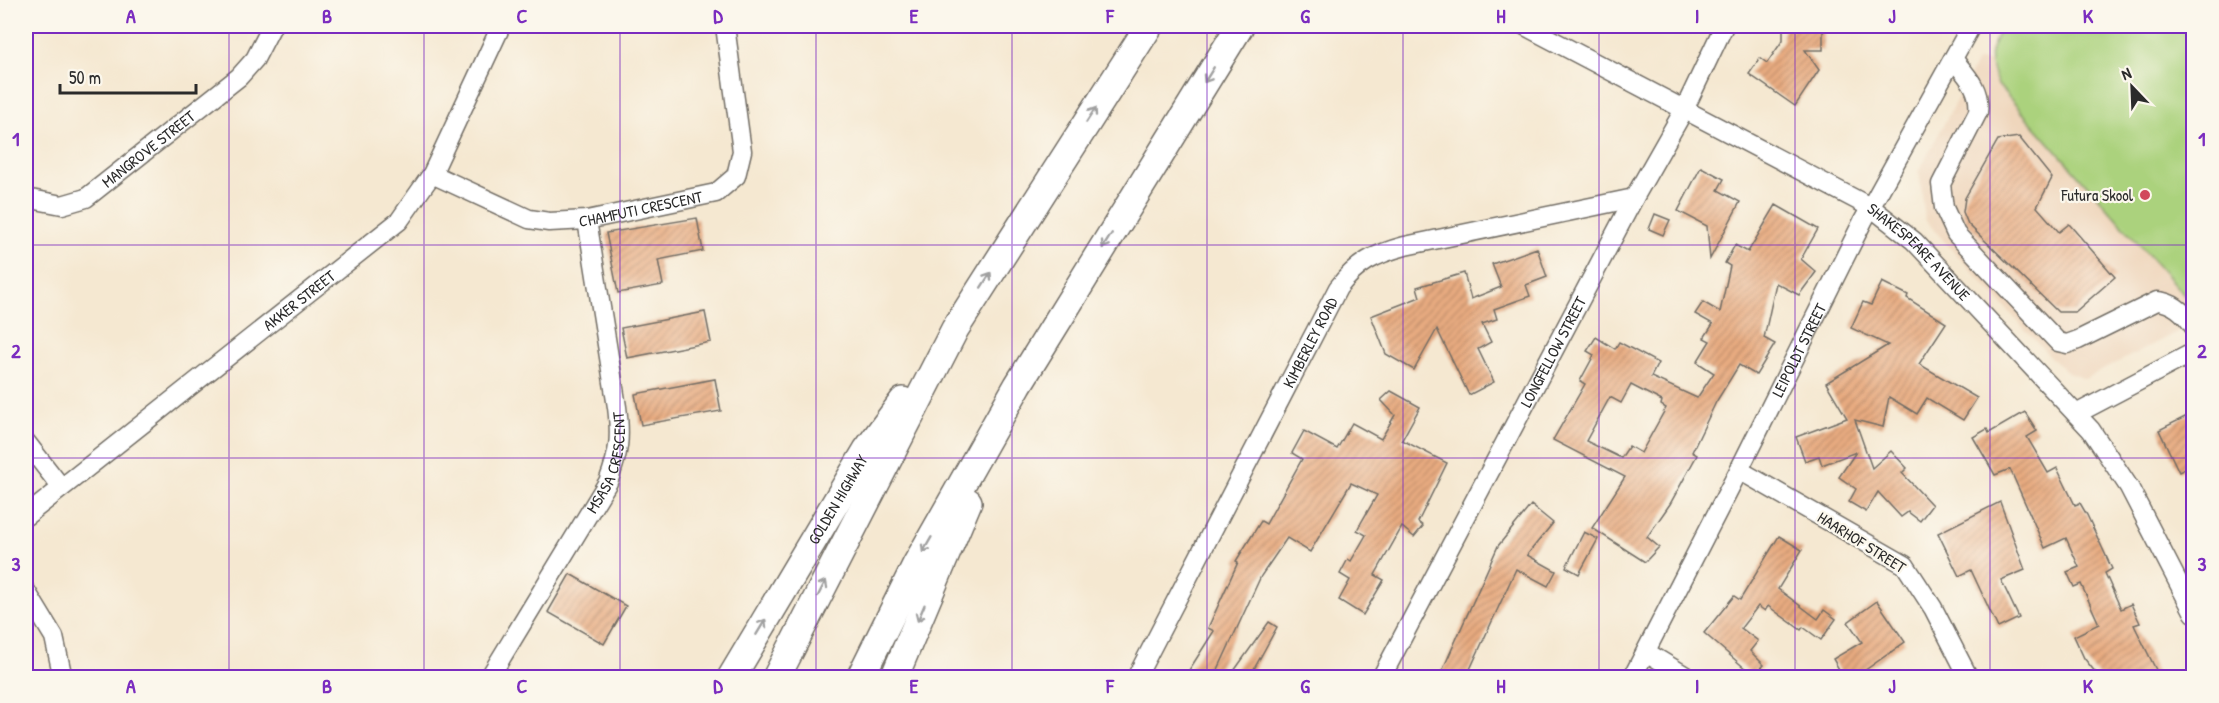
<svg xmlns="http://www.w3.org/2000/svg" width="2219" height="703" viewBox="0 0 2219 703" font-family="'Patrick Hand',sans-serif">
<defs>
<pattern id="building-hatch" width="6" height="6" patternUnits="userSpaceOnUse" patternTransform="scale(1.5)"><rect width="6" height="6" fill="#e8ab80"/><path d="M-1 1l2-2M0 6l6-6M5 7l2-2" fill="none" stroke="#bc8b69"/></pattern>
</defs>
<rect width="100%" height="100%" fill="#fbf7ec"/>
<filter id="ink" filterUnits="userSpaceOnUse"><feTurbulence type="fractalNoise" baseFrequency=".0167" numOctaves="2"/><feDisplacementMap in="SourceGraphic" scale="12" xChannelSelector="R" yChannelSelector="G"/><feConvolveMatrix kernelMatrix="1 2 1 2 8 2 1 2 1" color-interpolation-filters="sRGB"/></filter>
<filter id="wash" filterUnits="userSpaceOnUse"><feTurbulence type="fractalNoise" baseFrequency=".008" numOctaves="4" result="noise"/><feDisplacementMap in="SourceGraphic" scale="24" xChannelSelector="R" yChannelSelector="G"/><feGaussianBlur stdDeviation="1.35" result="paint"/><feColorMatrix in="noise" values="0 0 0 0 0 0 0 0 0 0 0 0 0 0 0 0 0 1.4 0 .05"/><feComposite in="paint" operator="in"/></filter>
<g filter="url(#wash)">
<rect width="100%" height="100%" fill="#f5e8d1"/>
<polygon fill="#efd6bc" points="2002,26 2193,26 2193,324 2085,379 2071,374 2056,363 1925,220 1919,171 1977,61 1990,61 1989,50"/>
<path fill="#abd27d" stroke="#6b7e54" stroke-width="1.5" d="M2002 26H2193V305L1998 85C1986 58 1989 51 2002 26Z"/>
<g id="blocks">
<g fill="url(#building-hatch)" fill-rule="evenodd">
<polygon points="1783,26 1823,26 1823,50 1805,50 1819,70 1795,106 1749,74 1760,58 1767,63 1783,40"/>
<polygon points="2019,137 2052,178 2037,207 2059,232 2069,224 2115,277 2075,312 2058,312 1968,224 1963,212 1965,198 1998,140"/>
<polygon points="1701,167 1724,179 1718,190 1740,202 1710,259 1707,226 1678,211"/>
<path d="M1776 205 1818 229 1801 259 1816 272 1799 295 1776 283 1764 338 1775 344 1756 375 1739 365 1716 402 1692 452 1697 455 1670 504 1647 537 1659 547 1645 562 1592 528 1625 477 1553 440 1585 384 1580 381 1594 355 1587 351 1596 337 1615 349 1619 342 1658 363 1651 377 1697 398 1714 373 1697 362 1710 341 1704 338 1713 324 1695 314 1703 302 1720 312 1730 266 1725 263 1735 245 1748 252ZM1631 385 1662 401 1661 405 1666 408 1641 453 1629 446 1621 458 1586 441 1610 397 1621 403Z"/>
<polygon points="1655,214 1670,220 1663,235 1649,229"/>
<polygon points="697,218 703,251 658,260 663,285 618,293 606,233"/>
<polygon points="1537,248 1547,277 1526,285 1530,296 1494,309 1497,319 1482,324 1491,342 1478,349 1494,382 1469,395 1437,329 1414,370 1386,354 1371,316 1420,297 1417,287 1464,273 1471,299 1501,287 1492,264"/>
<polygon points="1882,282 1908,295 1907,298 1946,323 1919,364 1977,398 1963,420 1927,398 1917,414 1889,397 1883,427 1855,420 1872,468 1891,451 1907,468 1902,473 1932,505 1920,521 1908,512 1901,517 1878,492 1866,512 1849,502 1856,489 1839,477 1856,452 1822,465 1819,456 1805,461 1796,437 1847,418 1826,383 1888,345 1851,328 1863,302 1871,305"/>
<polygon points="705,312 711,342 627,358 621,328"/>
<polygon points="715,379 721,411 641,425 635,394"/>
<polygon points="1391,391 1420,407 1402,440 1447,463 1418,522 1423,526 1414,537 1402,527 1375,575 1384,580 1363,615 1339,600 1350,580 1340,574 1348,559 1351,561 1366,535 1357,530 1377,495 1351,483 1310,552 1287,538 1261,576 1214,678 1184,678 1214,631 1208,628 1238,562 1236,561 1261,521 1266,524 1302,459 1292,453 1304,431 1337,449 1352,423 1381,439 1395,415 1381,400"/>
<polygon points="2025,412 2037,431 2027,437 2048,473 2057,468 2075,505 2080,503 2087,515 2112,569 2105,573 2121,609 2131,604 2140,623 2134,625 2160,678 2100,678 2084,658 2074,636 2099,624 2081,584 2074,587 2067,572 2079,567 2066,538 2045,548 2010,469 1995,475 1973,437 1987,429 1989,433"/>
<polygon points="2193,413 2193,465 2179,472 2159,430"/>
<polygon points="2000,502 2025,570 2001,580 2019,618 1998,628 1971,570 1959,576 1938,533"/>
<polygon points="1531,505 1553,523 1527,555 1556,571 1548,586 1516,569 1466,678 1439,678 1498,546"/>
<polygon points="1584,532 1598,539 1579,574 1566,567"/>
<polygon points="1779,536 1802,550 1778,589 1818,619 1824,610 1836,619 1821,640 1803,627 1801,630 1768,606 1765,611 1758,606 1741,628 1758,641 1750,651 1764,665 1754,676 1704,633 1734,596 1740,600"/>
<polygon points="570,574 626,606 604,644 548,612"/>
<polygon points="1877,601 1905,642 1854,678 1844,678 1833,659 1862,642 1848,622"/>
<polygon points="1269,622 1277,627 1249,678 1229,678"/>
</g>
</g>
</g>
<g filter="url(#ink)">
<use href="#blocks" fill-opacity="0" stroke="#726d65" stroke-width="1.5"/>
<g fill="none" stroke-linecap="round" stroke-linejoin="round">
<g stroke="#726d65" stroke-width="21">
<g id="minor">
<path id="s1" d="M1525 26 1872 208 1914 241 2091 430 2129 487 2194 613"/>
<path d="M1953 59C1967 76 1981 89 1978 112L1941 184 1944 208 1956 234 2058 342 2067 344 2078 340 2157 301C2174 302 2185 313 2194 327"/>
<path id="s2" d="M432 174 529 219 549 222 587 220 716 193 736 176 742 151 725 26"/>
<path id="s3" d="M26 198 62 205 86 198 239 77 255 59 272 26"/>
<polyline points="2076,414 2194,352"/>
<polyline points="26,442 61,487"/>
<polyline points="1739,470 1905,565 1933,608 1969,678"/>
<path id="s4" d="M26 516 399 221 432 174 501 26"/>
<polyline points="26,591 54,637 63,678"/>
<polyline points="1646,652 1689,678"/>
<path id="s5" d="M489 678 608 482C619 453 621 438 617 407L587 220"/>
<path id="s6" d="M1136 678 1338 288C1357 263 1375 254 1405 246L1634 198"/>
<path id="s7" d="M1381 678 1634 198 1684 110 1724 26"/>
<path id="s8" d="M1632 678 1739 470 1863 221 1971 26"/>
</g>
</g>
<g stroke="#726d65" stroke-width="30">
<g id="highway">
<path id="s9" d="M731 678 867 450 903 401"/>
<polyline points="776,678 955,329 1149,26"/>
<polyline points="860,678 916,565 1018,385 1240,26"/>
<polyline points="894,678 968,502"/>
</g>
</g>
<use href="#minor" stroke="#fff" stroke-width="18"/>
<use href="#highway" stroke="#fff" stroke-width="27"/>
</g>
<defs><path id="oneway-shaft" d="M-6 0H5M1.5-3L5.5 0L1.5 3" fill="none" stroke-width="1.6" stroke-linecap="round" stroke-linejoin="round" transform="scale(1.5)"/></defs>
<g stroke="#a0a0a0">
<use href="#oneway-shaft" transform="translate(1209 75) rotate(122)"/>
<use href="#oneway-shaft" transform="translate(1091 115) rotate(-57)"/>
<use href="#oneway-shaft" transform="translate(1107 241) rotate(122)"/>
<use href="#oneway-shaft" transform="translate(986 280) rotate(-57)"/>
<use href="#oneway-shaft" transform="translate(927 545) rotate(120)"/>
<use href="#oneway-shaft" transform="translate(822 588) rotate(-63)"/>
<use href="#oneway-shaft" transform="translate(921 613) rotate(113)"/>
<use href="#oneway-shaft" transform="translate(761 627) rotate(-59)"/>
</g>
</g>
<path fill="none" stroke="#7b2cbf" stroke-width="1.5" stroke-opacity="0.55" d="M229 26V678M424 26V678M620 26V678M816 26V678M1012 26V678M1207 26V678M1403 26V678M1599 26V678M1795 26V678M1990 26V678M26 245H2194M26 458H2194"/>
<circle fill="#d1495b" stroke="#fbf7ec" stroke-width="2" cx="2145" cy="195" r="6"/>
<g text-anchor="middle" stroke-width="4.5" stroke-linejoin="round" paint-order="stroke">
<g font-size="16" fill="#2b2b2b" stroke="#fbf7ec">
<text dy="6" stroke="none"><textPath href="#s3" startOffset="141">MANGROVE STREET</textPath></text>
<text dy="6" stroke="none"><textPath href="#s2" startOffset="220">CHAMFUTI CRESCENT</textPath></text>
<text dy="6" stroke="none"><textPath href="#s1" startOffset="456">SHAKESPEARE AVENUE</textPath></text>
<text dy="6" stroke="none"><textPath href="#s4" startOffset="348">AKKER STREET</textPath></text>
<text dy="6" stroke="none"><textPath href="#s6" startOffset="378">KIMBERLEY ROAD</textPath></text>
<text dy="6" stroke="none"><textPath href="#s8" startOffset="368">LEIPOLDT STREET</textPath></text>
<text dy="6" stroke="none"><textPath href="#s7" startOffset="369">LONGFELLOW STREET</textPath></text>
<text dy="6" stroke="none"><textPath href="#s5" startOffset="248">MSASA CRESCENT</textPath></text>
<text dy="6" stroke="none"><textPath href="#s9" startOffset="208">GOLDEN HIGHWAY</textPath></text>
<text transform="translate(1862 542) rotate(32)" y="6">HAARHOF STREET</text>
</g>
<g font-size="16" fill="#2b2b2b" stroke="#fbf7ec" text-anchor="end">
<text x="2133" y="201">Futura Skool</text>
</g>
</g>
<rect width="2219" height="703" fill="none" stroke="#fbf7ec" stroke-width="66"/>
<g transform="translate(2132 87) rotate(337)" stroke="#fbf7ec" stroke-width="4.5" paint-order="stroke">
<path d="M0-4.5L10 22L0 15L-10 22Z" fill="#2b2b2b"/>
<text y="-9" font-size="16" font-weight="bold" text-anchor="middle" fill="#2b2b2b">N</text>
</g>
<path d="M60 84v9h136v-9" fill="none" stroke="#2b2b2b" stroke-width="3"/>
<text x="69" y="84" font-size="18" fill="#2b2b2b" stroke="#fbf7ec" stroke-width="4.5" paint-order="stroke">50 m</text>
<rect x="33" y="33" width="2153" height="637" fill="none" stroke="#7b2cbf" stroke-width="2"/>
<g font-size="20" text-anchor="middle" font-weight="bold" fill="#7b2cbf">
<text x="131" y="23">A</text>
<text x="327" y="23">B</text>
<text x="522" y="23">C</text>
<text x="718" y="23">D</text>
<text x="914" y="23">E</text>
<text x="1110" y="23">F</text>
<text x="1305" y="23">G</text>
<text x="1501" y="23">H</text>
<text x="1697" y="23">I</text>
<text x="1892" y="23">J</text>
<text x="2088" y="23">K</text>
<text x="16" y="146">1</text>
<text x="2202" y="146">1</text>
<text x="16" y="358">2</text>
<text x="2202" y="358">2</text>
<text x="16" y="571">3</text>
<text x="2202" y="571">3</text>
<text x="131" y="693">A</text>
<text x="327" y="693">B</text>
<text x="522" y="693">C</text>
<text x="718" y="693">D</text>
<text x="914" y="693">E</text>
<text x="1110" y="693">F</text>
<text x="1305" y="693">G</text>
<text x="1501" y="693">H</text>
<text x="1697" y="693">I</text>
<text x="1892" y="693">J</text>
<text x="2088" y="693">K</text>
</g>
</svg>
